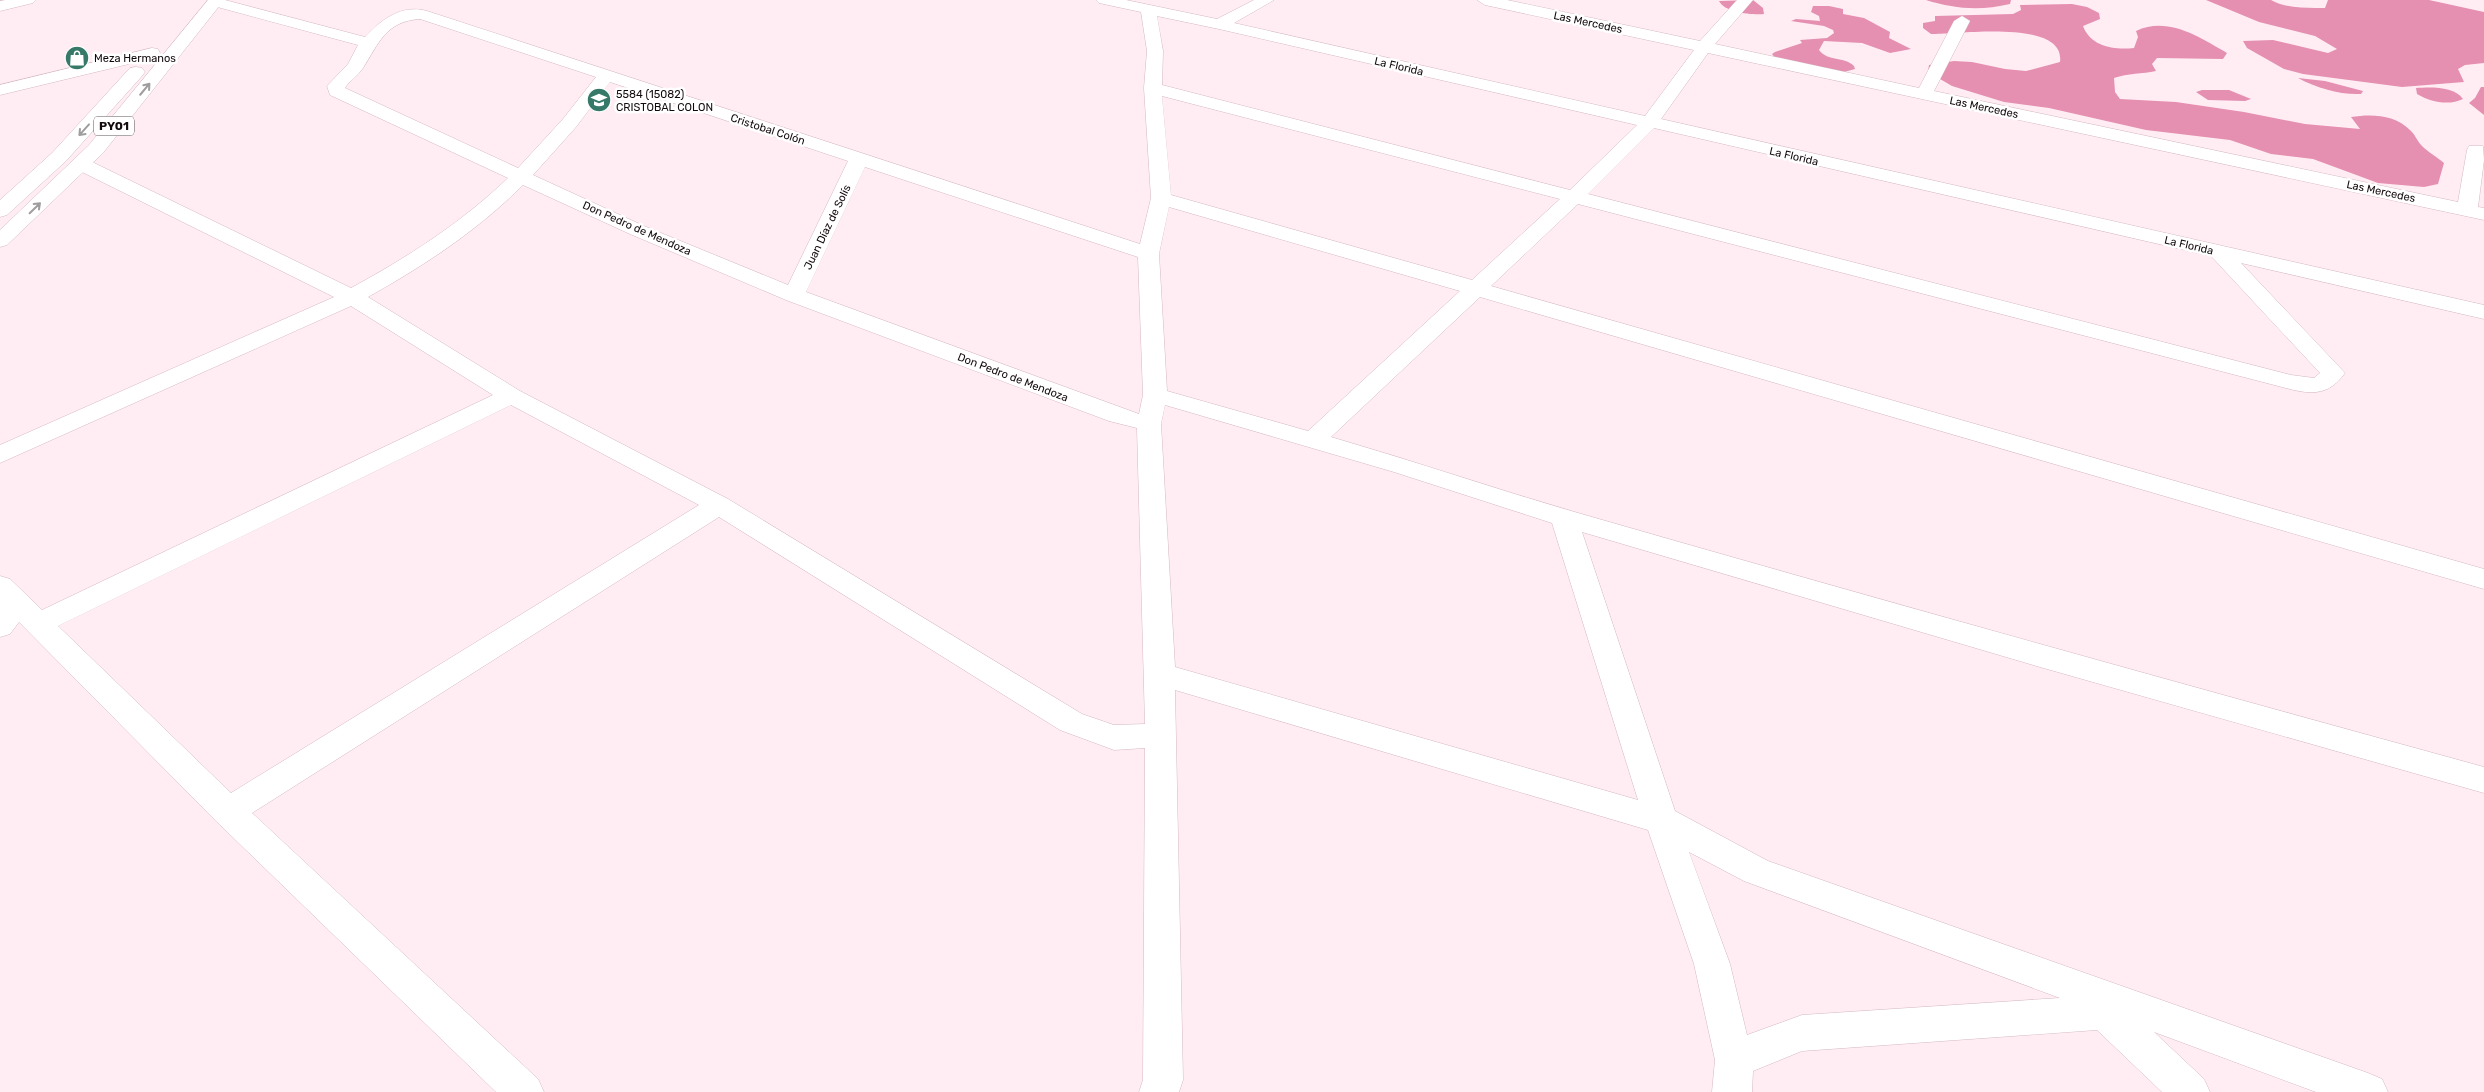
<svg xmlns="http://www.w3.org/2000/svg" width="2484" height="1092" viewBox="0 0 2484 1092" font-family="Rubik,sans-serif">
<rect width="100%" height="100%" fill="#ffedf3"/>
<g fill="#e58fb1">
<path d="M1753 0 1763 8 1764 14C1752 15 1725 13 1719 1Z"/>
<path d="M1926 0H2011L2010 4C1980 11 1955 9 1926 0Z"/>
<path d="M2206 0H2271C2287 9 2308 8 2325 8L2328 0H2429L2484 12V63L2465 65 2458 69 2464 82 2402 87 2303 74 2284 69 2247 48 2243 41 2273 40 2328 53 2337 49 2315 36 2259 22Z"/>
<path d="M2072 4 2087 7 2099 13 2100 19 2083 26C2091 47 2114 50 2134 48L2138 37 2136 31C2168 16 2199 37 2227 53L2223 59 2157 58 2152 64 2156 71C2142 74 2128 73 2114 78L2115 92 2120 99 2176 102 2244 112 2305 124 2360 129 2351 117C2371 114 2394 114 2410 130 2415 134 2417 141 2422 146 2428 152 2437 157 2444 163L2438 184 2424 187 2378 183 2313 159 2271 154 2230 140 2146 130 2049 108 2004 102 1952 86 1928 72 1929 65 1954 61 1972 62 2005 69 2026 71 2060 62C2066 18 1955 35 1931 34L1923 28V23L1935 21V16L2013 14 2021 10 2020 5Z"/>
<path d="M1813 6H1829L1843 9V14L1864 18 1890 32 1889 38 1911 49 1890 53 1862 43 1824 41 1819 50C1828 62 1844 56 1854 66L1855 69 1844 72 1775 58 1772 54 1775 52 1802 43 1800 40 1827 38 1834 33 1833 30 1824 26 1791 21 1796 19 1820 21 1819 16 1811 12Z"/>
<path d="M2298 78 2325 81 2363 91 2361 94C2340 95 2317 88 2298 78Z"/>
<polygon points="2481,87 2484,87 2484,115 2469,103 2475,98"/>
<path d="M2416 88C2431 87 2454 86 2463 99 2449 106 2430 102 2417 94Z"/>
<polygon points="2202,90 2229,90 2251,99 2245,101 2208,100 2196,92"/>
</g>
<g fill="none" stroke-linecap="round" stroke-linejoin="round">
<g stroke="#d5b8c3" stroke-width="1">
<g id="minor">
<polygon points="6,0 36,0 33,3 0,11 0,1"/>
<path d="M209 0H225L365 37C381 20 401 4 427 11L1140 244 1151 198 1144 88 1147 51 1141 12 1099 3 1096 0H1126L1217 19 1254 0H1274L1234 23 1645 116 1694 50 1485 5 1477 0H1507L1700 41 1737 0H1753L1715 44 1919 88 1954 21 1962 16 1970 21 1934 91 2458 202 2467 150 2469 146H2483L2484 160 2478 207 2484 208V220L1708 53 1661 119 2484 305V319L2241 263 2345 373C2327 398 2308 394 2282 387L1578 204 1491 286 2484 569V589L1480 297 1331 437C1414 461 1495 489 1578 513 1880 600 2182 684 2484 767V793L2040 667 1582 532 1675 811 1768 861 2368 1073 2382 1079 2388 1092H2316L2154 1032 2204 1079 2210 1092H2162L2097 1030 1802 1051 1753 1071 1752 1092H1712L1715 1060 1694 964 1648 830 1175 690 1183 1080 1179 1092H1139L1143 1080 1145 748 1114 750 1060 730 719 517 252 813 538 1079 544 1092H496L216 821 19 622 10 634 0 637V576L10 579 42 610 493 395 351 306 0 463V445L334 297 74 168 71 164 74 160H88L351 288C408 257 461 223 508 178L330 95 327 86 348 64 358 45 210 5ZM1157 16 1219 29 1637 125 1570 190 1162 85 1163 51ZM420 19 596 77 563 119 518 168 345 88C349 81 358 76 363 68 379 43 386 21 420 19ZM610 82 848 161 788 285 644 226 533 175 576 127ZM1162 96 1560 199 1472 280 1171 195ZM1654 128 2211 256 2320 373 2314 378 2291 375 1588 194ZM865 167 1138 257 1143 395 1139 414 806 292ZM523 185 630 234 786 300 1109 421 1137 428 1145 724 1114 725 1082 714 728 499 520 391 368 297C425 265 477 231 523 185ZM1169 207 1460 291 1308 431 1167 391 1159 254ZM511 405 699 505 231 793 58 626ZM1165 405 1394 472 1552 523 1638 800 1175 667 1161 424ZM1689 852 1744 881 2060 998 1802 1015 1747 1035 1730 964Z"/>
<polygon points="152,48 158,49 160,53 158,57 0,95 0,85"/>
</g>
</g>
<g stroke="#d5b8c3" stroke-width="1">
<g id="highway">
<polygon points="208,0 224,0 103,153 7,245 0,247 0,230 89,145"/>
<polygon points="136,67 142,68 145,72 142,76 66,161 7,215 0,217 0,200 52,153 130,68"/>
</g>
</g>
<use href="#minor" fill="#fff" fill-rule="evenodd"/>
<use href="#highway" fill="#fff" fill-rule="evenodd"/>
</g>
<defs><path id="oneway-shaft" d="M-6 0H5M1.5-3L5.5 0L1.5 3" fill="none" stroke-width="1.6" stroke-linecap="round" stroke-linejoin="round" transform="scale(1.25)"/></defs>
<g stroke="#a09d9e">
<use href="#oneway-shaft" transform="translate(145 89) rotate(-50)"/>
<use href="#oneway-shaft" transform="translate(84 130) rotate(132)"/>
<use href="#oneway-shaft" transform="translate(35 208) rotate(-44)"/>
</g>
<defs>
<g id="shop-disc" transform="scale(1.25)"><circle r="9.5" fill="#377968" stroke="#fff"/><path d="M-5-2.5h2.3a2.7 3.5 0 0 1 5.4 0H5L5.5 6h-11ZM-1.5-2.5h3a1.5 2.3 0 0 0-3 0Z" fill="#fff"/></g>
<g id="school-disc" transform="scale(1.25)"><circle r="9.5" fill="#377968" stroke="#fff"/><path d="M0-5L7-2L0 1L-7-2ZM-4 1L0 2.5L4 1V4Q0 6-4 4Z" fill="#fff"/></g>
</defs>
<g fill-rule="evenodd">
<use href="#shop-disc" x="77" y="58"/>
<use href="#school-disc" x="599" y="100"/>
</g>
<g text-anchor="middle" stroke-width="5" stroke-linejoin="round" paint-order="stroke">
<g font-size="11" fill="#12090d" stroke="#fff">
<text transform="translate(1588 22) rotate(12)" y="4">Las Mercedes</text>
<text transform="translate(1399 66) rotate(13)" y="4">La Florida</text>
<text transform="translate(1984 107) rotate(12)" y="4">Las Mercedes</text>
<text transform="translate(768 129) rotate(18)" y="4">Cristobal Colón</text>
<text transform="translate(1794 156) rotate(13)" y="4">La Florida</text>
<text transform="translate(2381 191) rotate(12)" y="4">Las Mercedes</text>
<text transform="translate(827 227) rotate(-64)" y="4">Juan Díaz de Solís</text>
<text transform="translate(637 228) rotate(24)" y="4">Don Pedro de Mendoza</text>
<text transform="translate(2189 245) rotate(13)" y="4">La Florida</text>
<text transform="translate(1013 377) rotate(21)" y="4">Don Pedro de Mendoza</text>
</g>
<g font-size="11" fill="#12090d" stroke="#fff" text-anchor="start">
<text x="94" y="62">Meza Hermanos</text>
<text x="616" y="98">5584 (15082)<tspan x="616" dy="13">CRISTOBAL COLON</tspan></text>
</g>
<rect fill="#fff" stroke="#595356" stroke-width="1" x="94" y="116.5" width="40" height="19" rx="4"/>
<g font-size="12" font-weight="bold" fill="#12090d">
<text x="114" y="130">PY01</text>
</g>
</g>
</svg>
